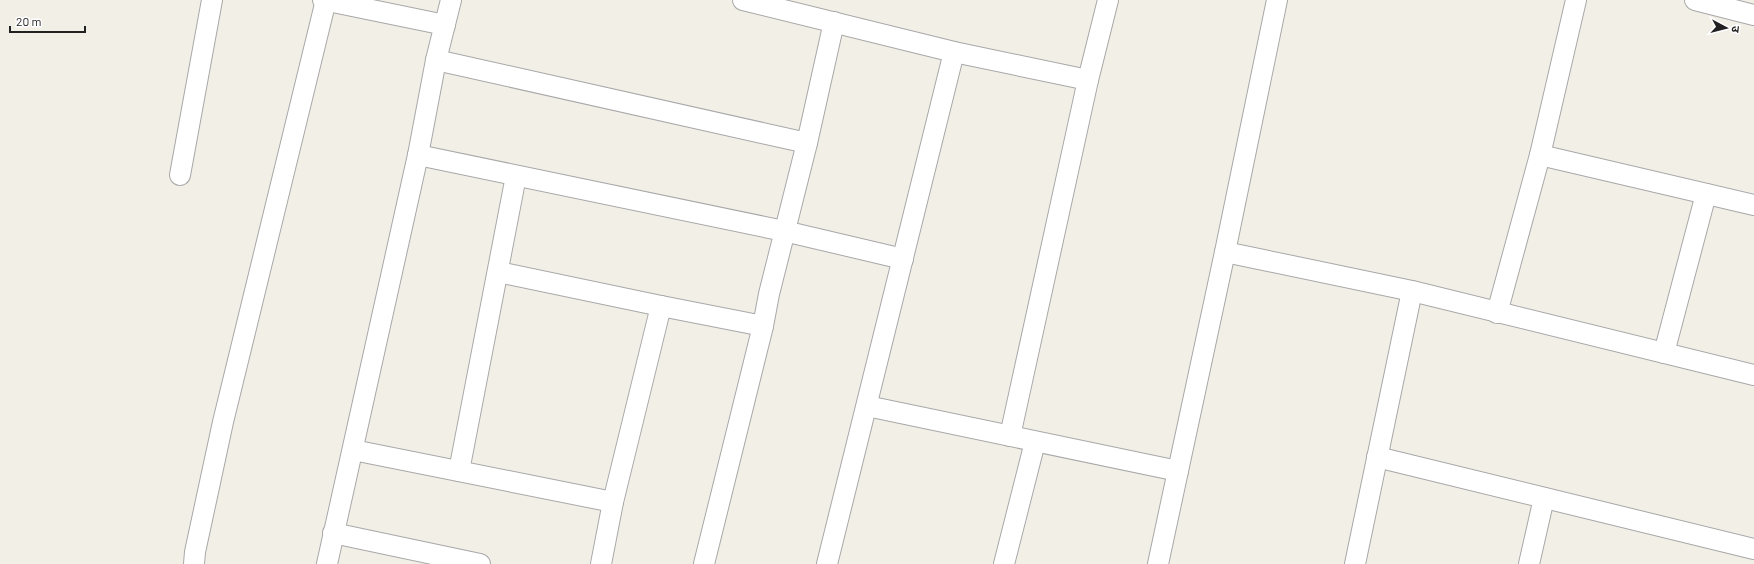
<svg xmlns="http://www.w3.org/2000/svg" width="1754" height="564" viewBox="0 0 1754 564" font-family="Barlow,'Noto Sans Devanagari',sans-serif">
<rect width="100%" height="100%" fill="#f2efe7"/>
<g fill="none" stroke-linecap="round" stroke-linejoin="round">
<g stroke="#a8a8a8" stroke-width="22">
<g id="minor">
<polyline points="323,0 445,25"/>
<polyline points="743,0 954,52 1088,80"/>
<polyline points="1695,0 1754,15"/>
<polyline points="436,60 807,143"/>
<polyline points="418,155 784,231 903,259"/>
<polyline points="1540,155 1754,205"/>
<polyline points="180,175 212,0"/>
<polyline points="1225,252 1412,291 1754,375"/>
<polyline points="498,272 661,306 763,326"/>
<polyline points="1497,313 1540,155 1576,0"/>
<polyline points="1664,353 1706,194"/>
<polyline points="867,406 1178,471"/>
<polyline points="1010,436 1088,80 1108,0"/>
<polyline points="353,450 613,502"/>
<polyline points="1377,457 1754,549"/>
<polyline points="459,471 516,176"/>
<polyline points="333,533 480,564"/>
<polyline points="194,564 195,552 223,422 326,0"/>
<polyline points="327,564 418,155 436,60 451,0"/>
<polyline points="601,564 613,502 661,306"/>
<polyline points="704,564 763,326 769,294 807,143 834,22"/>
<polyline points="827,564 954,52"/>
<polyline points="1004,564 1035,442"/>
<polyline points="1158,564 1225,252 1277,0"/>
<polyline points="1355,564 1412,291"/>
<polyline points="1529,564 1544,498"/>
</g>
</g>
<use href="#minor" stroke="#fff" stroke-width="20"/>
</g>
<g transform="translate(1726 28) rotate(97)" stroke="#ffffff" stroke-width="3" paint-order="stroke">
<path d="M0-3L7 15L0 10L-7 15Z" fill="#212121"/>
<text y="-6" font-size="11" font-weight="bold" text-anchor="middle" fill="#212121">उ</text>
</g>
<path d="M10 26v6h75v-6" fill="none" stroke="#212121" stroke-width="2"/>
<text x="16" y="26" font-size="12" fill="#212121" stroke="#ffffff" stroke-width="3" paint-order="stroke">20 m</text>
</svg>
